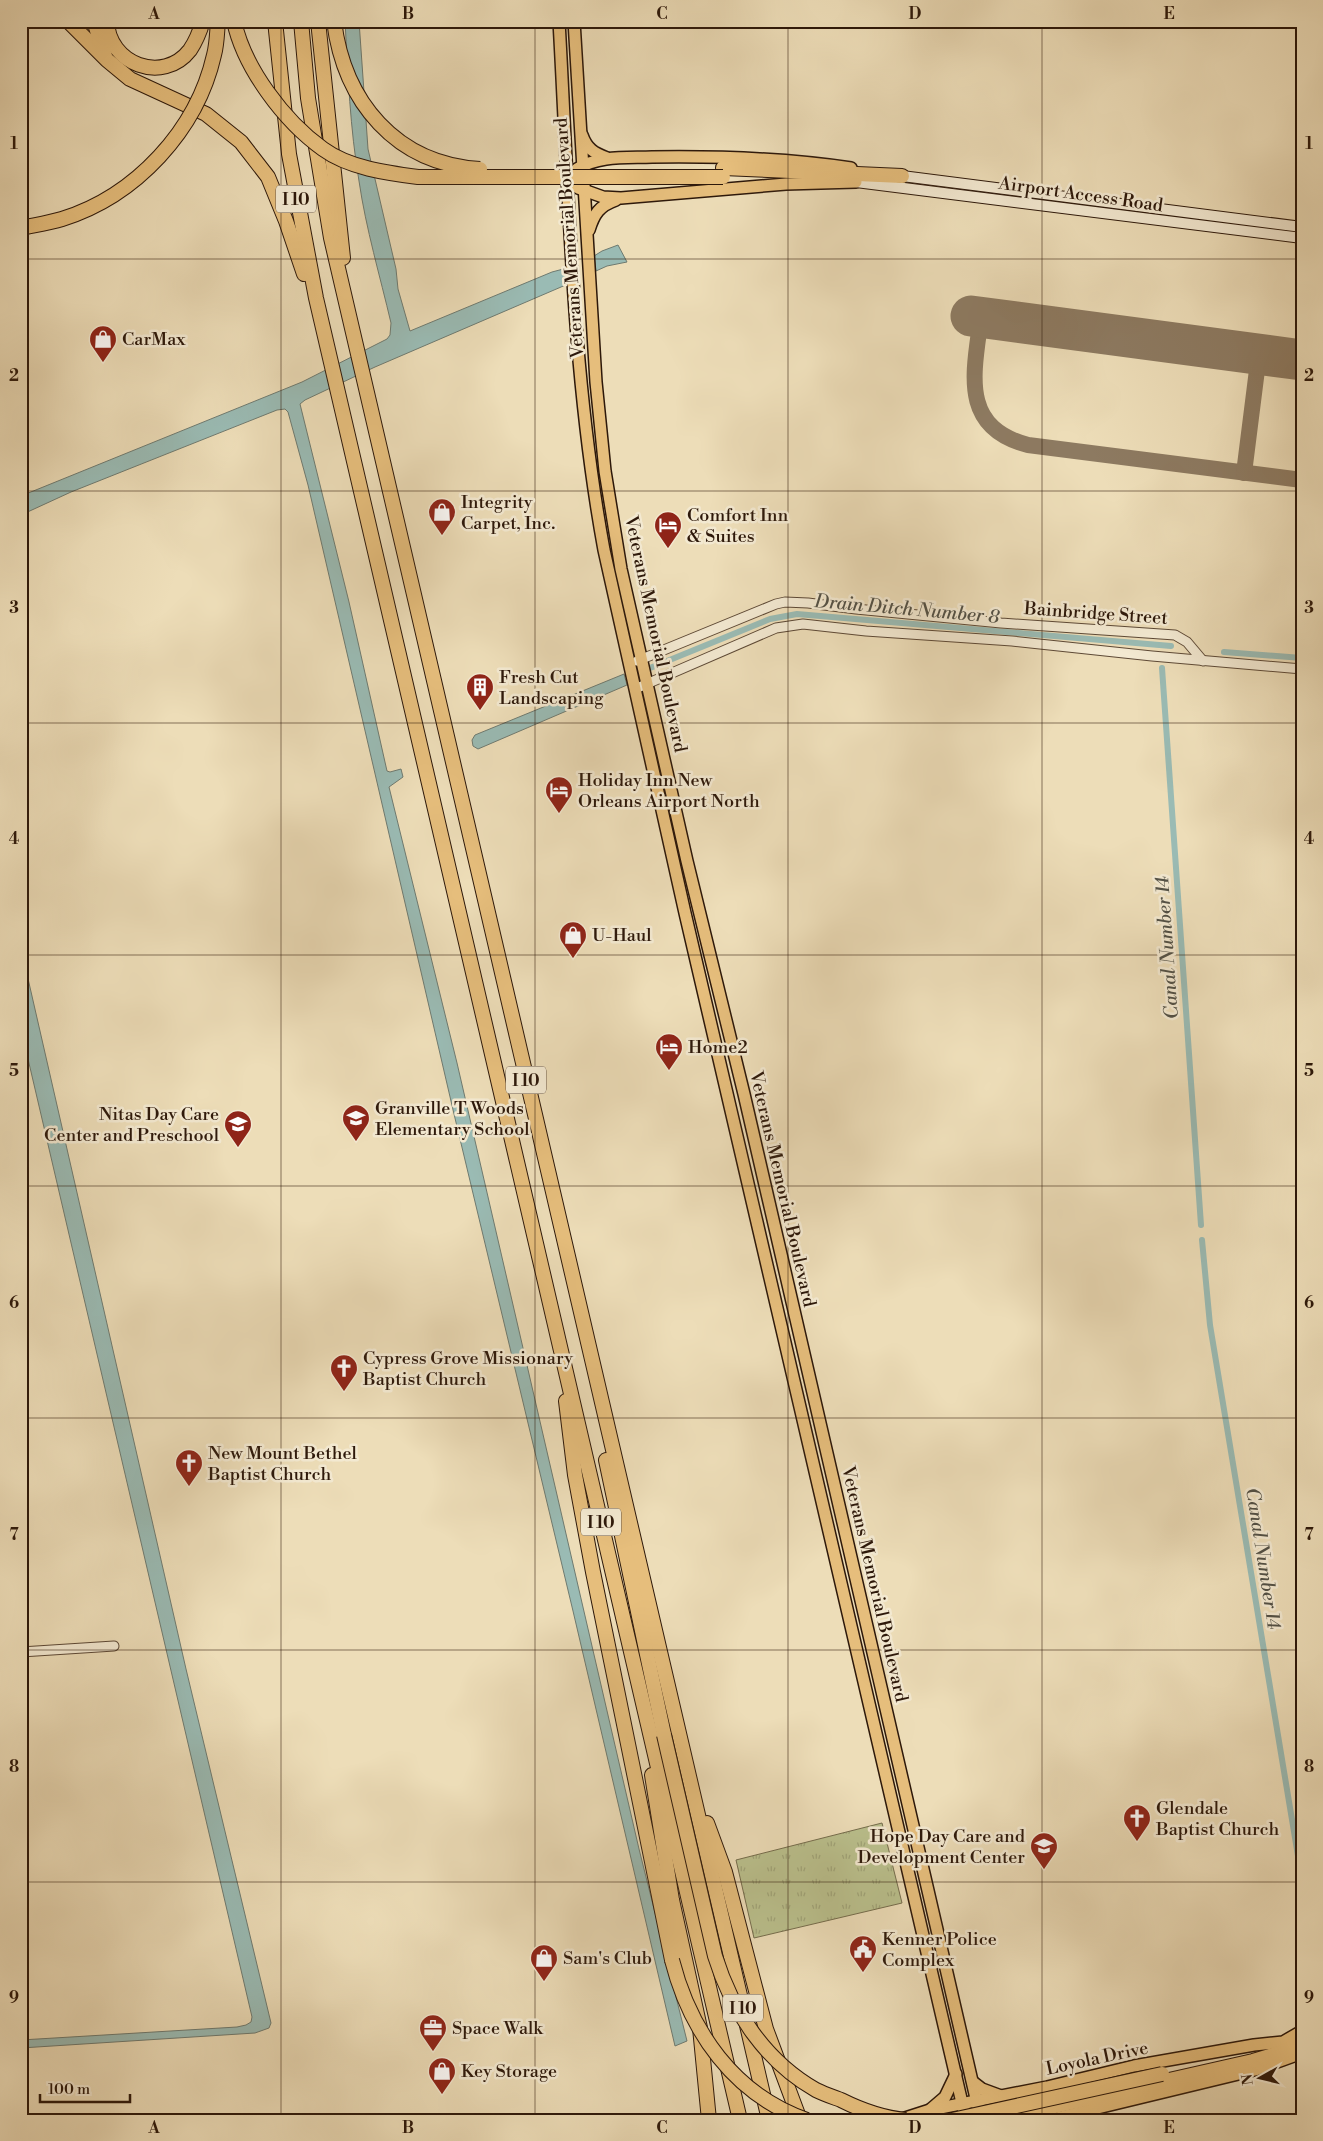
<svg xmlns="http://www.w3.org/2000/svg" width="1323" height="2141" viewBox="0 0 1323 2141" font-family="'Libre Bodoni',serif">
<defs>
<pattern id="park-tufts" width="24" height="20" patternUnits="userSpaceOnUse" patternTransform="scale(1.25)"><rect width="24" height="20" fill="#bac08d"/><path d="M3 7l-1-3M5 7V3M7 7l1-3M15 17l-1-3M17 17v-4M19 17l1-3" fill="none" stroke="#a0a478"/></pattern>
</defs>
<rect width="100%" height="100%" fill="#edddb8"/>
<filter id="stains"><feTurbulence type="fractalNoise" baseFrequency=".004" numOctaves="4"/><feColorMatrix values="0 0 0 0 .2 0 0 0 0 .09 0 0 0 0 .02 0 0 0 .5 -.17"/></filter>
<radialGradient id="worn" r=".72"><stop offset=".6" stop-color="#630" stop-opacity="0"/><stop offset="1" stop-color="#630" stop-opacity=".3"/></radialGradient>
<polygon fill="url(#park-tufts)" stroke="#746c4c" points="882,1823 902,1903 754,1938 736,1860"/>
<g fill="#9abbb4" stroke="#6e7a70">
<path d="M345 21H359L368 149 396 269 398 289 410 331 552 272 567 268 568 284 375 367 305 400 300 404 349 602 387 771 390 772 401 769 403 777 389 787 457 1063 639 1849 687 2041 675 2046 573 1611 454 1114 308 485 288 412 285 409 277 410 71 492 21 515V496L302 382 387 339 390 335 391 323C380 276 366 229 359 181 350 128 348 75 345 21Z"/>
<polygon points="618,245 627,262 607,266 596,271 594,256 602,251"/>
<polygon points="624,674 627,685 478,749 473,746 472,740 475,735"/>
<polygon points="21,948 186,1669 271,2023 269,2028 255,2033 21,2048 21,2040 237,2027 246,2025 251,2022 252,2017 21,1029"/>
</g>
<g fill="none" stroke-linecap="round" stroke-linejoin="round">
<g stroke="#9abbb4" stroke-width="6">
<polyline points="1224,652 1302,658"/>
<polyline points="650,668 770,619 797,614 1171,646"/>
<polyline points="1162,668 1201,1225"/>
<polyline points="1202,1240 1210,1325 1302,1880"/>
</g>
<g stroke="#8d7a61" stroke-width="16">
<path d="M981 317C974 372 959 427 1028 445L1302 480"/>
<polyline points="1244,473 1259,354"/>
</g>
<polyline stroke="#8d7a61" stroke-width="41" points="971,316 1302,360"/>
<g stroke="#5d4936" stroke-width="11">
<g id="tertiary">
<polyline points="637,661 776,604 785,602 808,603 856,609 1001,623 1175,635 1187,642 1203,661"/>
<polyline points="635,689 776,628 803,624 866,631 1012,641 1152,656 1302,669"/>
<polyline points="21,1652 114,1646"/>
</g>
</g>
<g stroke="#2d180a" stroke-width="12">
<g id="secondary">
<polyline points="902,176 1302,227"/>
<polyline points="856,182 1302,238"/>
</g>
</g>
<g stroke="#2d180a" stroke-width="14">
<g id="primary">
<path d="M559 21C569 198 572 376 604 550L685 913 966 2120"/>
<polyline points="574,21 596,382 605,471 621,569 687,861 744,1094 981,2120"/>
<path d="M582 135C587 149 594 153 607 158"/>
<path d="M577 169C599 155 627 158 652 157 719 156 785 158 851 168"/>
<polyline points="578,188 603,197 621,198 786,184 856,182"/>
<path d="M589 230C594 214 599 206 616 200"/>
<polyline points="973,2082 982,2089 1001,2096"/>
<polyline points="931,2109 945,2097 956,2074"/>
<polyline points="899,2120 930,2110 1047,2087 1134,2066 1254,2045 1283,2042 1302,2031"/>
<polyline points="1048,2120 1255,2070 1302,2053"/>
</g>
</g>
<g stroke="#2d180a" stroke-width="16">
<g id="motorway">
<polyline points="68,21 107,60 130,79 206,114 241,142 268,177 286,221 304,274"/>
<polyline points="94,21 105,56"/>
<path d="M107 21C108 64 163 85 190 50 196 41 200 31 203 21"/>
<polyline points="275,21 289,154 316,298 740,2120"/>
<polyline points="301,21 308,98 331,238 769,2120"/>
<polyline points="318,21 343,258"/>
<polyline points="723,168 902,176"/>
<polyline points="566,1401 575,1475 593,1572 672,1960"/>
<polyline points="606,1460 664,1735"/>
<polyline points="652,1775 672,1900 700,2028 709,2120"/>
<polyline points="707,1823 725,1872 766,2029 800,2120"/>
<polyline points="993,2120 1253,2061 1283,2052 1302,2042"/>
</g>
</g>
<use href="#tertiary" stroke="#f3e9d1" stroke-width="9"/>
<use href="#secondary" stroke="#f3e9d1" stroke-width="10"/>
<use href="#primary" stroke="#e6be7c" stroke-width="11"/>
<use href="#motorway" stroke="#e6be7c" stroke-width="14"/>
<g stroke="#2d180a" stroke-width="16" stroke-linecap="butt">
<g id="motorway-bridge">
<path d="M234 21C244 68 284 121 323 149 349 168 387 173 418 177H723"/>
<path d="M334 21C344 102 396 164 480 169"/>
<path d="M21 228C35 225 49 223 62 219 136 196 197 130 214 55 217 44 217 32 218 21"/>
<path d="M664 1735 715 1956C732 2011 765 2061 816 2090 824 2094 833 2097 841 2100 861 2110 883 2118 906 2120"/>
<path d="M672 1960C690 2031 734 2095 807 2120"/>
<polyline points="952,2120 1162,2074"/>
</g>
</g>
<use href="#motorway-bridge" stroke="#e6be7c" stroke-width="14"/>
</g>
<path fill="none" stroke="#2d180a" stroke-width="1" stroke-opacity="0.55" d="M281 21V2120M535 21V2120M788 21V2120M1042 21V2120M21 259H1302M21 491H1302M21 723H1302M21 955H1302M21 1186H1302M21 1418H1302M21 1650H1302M21 1882H1302"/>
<defs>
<g id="shop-pin" transform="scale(1.4375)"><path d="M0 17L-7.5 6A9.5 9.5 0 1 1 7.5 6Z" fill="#8f2418" stroke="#f3e9d1"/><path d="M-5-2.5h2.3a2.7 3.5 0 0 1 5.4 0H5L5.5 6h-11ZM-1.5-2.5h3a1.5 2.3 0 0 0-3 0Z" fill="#fff"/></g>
<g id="hotel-pin" transform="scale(1.4375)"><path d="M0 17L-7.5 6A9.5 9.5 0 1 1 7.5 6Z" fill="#8f2418" stroke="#f3e9d1"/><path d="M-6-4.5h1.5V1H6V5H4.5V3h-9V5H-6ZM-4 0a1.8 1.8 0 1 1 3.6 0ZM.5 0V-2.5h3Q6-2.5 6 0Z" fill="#fff"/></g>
<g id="building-pin" transform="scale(1.4375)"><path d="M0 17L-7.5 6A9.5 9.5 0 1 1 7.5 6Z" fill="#8f2418" stroke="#f3e9d1"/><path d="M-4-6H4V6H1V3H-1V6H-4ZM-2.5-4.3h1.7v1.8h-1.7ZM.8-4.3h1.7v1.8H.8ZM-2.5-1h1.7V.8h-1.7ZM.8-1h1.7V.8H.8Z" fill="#fff"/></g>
<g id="school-pin" transform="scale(1.4375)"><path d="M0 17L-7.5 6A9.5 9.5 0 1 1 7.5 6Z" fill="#8f2418" stroke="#f3e9d1"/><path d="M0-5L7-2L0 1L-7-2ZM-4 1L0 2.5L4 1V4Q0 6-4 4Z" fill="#fff"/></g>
<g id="church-pin" transform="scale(1.4375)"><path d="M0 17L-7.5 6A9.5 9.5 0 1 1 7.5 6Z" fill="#8f2418" stroke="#f3e9d1"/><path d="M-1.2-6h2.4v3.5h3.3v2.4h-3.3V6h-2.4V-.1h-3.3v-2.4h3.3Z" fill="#fff"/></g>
<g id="civic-pin" transform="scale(1.4375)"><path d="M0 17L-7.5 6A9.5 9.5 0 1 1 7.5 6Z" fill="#8f2418" stroke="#f3e9d1"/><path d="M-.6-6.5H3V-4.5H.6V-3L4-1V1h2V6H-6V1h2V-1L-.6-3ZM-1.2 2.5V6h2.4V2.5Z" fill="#fff"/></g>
<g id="office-pin" transform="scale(1.4375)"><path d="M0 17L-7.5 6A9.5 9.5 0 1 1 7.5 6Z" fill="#8f2418" stroke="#f3e9d1"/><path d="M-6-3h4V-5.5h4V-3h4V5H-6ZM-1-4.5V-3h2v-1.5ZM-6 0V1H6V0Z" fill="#fff"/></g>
</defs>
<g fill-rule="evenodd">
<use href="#shop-pin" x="103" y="339"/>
<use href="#shop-pin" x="442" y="512"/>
<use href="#hotel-pin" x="668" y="525"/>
<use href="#building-pin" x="480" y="687"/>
<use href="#hotel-pin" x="559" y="790"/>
<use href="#shop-pin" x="573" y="935"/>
<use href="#hotel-pin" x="669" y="1047"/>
<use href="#school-pin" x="356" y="1118"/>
<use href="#school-pin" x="238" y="1124"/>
<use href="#church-pin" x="344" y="1368"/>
<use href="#church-pin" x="189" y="1463"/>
<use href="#church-pin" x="1137" y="1818"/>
<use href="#school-pin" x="1044" y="1846"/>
<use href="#civic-pin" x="863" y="1949"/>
<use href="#shop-pin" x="544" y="1958"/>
<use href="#office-pin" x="433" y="2028"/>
<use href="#shop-pin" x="442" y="2071"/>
</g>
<g text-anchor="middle" stroke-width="5" stroke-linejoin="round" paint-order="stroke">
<g fill="#f3e9d1" stroke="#685746" stroke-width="1">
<rect x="276" y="185.5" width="40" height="27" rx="4"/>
<rect x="506" y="1066.5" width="40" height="27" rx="4"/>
<rect x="581" y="1508.5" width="40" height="27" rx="4"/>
<rect x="723" y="1994.5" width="40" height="27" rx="4"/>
</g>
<g font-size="16" font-weight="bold" fill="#2d180a">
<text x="296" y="205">I 10</text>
<text x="526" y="1086">I 10</text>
<text x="601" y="1528">I 10</text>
<text x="743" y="2014">I 10</text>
</g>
<g font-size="18" fill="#2d180a" stroke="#f3e9d1">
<text transform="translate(1081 194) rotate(8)" y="6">Airport Access Road</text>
<text transform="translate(569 238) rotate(-94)" y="6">Veterans Memorial Boulevard</text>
<text transform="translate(1096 613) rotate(4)" y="6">Bainbridge Street</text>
<text transform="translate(656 634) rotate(78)" y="6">Veterans Memorial Boulevard</text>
<text transform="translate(783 1189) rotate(77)" y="6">Veterans Memorial Boulevard</text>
<text transform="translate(875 1584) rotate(77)" y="6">Veterans Memorial Boulevard</text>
<text transform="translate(1097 2058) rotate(-12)" y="6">Loyola Drive</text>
</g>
<g font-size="18" fill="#2d180a" stroke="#f3e9d1" text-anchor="start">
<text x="122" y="345">CarMax</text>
<text x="461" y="508">Integrity<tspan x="461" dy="21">Carpet, Inc.</tspan></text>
<text x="687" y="521">Comfort Inn<tspan x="687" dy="21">&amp; Suites</tspan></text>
<text x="499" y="683">Fresh Cut<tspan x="499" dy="21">Landscaping</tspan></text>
<text x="578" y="786">Holiday Inn New<tspan x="578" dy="21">Orleans Airport North</tspan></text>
<text x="592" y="941">U-Haul</text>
<text x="688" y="1053">Home2</text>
<text x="375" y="1114">Granville T Woods<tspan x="375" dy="21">Elementary School</tspan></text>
<text x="219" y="1120" text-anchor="end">Nitas Day Care<tspan x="219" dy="21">Center and Preschool</tspan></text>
<text x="363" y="1364">Cypress Grove Missionary<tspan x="363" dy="21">Baptist Church</tspan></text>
<text x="208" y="1459">New Mount Bethel<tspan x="208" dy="21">Baptist Church</tspan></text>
<text x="1156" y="1814">Glendale<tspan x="1156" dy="21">Baptist Church</tspan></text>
<text x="1025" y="1842" text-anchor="end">Hope Day Care and<tspan x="1025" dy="21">Development Center</tspan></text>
<text x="882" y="1945">Kenner Police<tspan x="882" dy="21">Complex</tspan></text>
<text x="563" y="1964">Sam's Club</text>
<text x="452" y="2034">Space Walk</text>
<text x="461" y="2077">Key Storage</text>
</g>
<g font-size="19" font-style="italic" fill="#535146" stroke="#f3e9d1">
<text transform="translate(907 608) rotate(5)" y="7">Drain Ditch Number 8</text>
<text transform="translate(1166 948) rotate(-94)" y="7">Canal Number 14</text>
<text transform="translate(1264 1558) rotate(81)" y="7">Canal Number 14</text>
</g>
</g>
<rect width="1323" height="2141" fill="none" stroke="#edddb8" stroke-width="55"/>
<g transform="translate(1260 2078) rotate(262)" stroke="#f3e9d1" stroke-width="4" paint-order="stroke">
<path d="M0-4L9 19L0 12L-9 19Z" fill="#2d180a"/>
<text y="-8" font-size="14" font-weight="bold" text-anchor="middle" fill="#2d180a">N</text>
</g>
<path d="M40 2094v8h90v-8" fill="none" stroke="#2d180a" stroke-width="2.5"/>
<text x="48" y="2094" font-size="15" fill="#2d180a" stroke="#f3e9d1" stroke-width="4" paint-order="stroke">100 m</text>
<rect x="28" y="28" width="1268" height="2086" fill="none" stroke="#2d180a" stroke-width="2"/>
<g font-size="16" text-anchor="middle" font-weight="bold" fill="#2d180a">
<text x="154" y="19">A</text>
<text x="408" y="19">B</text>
<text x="662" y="19">C</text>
<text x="915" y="19">D</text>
<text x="1169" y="19">E</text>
<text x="14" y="149">1</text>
<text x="1309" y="149">1</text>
<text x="14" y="381">2</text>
<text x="1309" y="381">2</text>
<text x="14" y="613">3</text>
<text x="1309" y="613">3</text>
<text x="14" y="844">4</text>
<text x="1309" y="844">4</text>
<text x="14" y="1076">5</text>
<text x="1309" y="1076">5</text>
<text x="14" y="1308">6</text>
<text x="1309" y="1308">6</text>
<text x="14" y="1540">7</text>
<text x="1309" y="1540">7</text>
<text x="14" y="1772">8</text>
<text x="1309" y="1772">8</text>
<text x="14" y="2003">9</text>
<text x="1309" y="2003">9</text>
<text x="154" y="2133">A</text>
<text x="408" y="2133">B</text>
<text x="662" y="2133">C</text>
<text x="915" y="2133">D</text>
<text x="1169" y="2133">E</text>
</g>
<rect width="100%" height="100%" filter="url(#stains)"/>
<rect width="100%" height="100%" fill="url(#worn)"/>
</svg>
